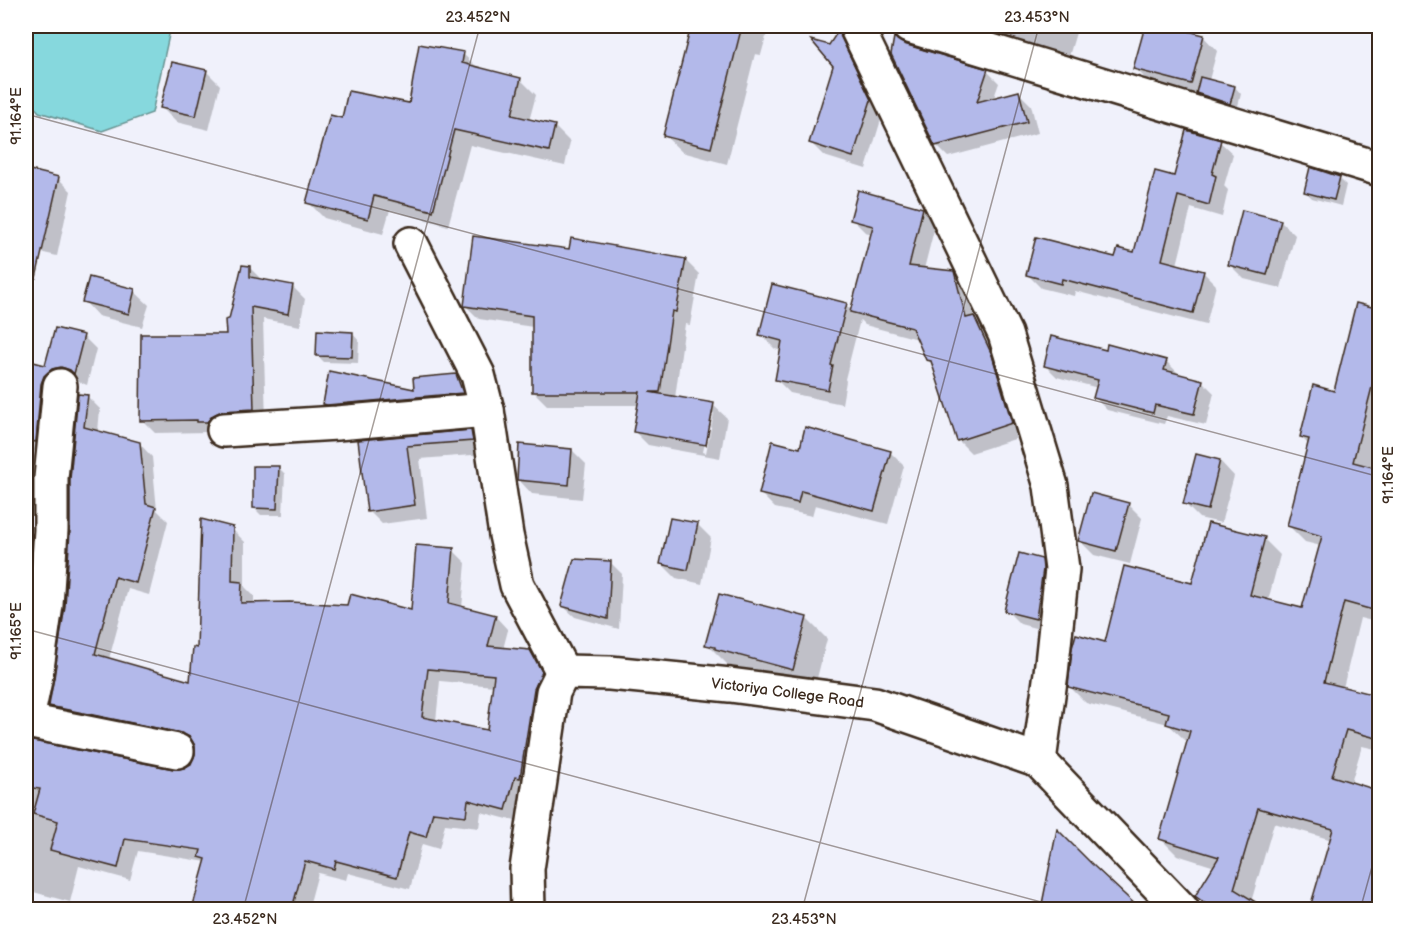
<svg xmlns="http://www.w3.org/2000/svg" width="1405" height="935" viewBox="0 0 1405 935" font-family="'Balsamiq Sans',sans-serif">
<rect width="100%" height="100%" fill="#f0f1fb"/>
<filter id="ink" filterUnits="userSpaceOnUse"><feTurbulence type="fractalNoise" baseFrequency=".0167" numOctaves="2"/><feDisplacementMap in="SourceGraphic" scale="12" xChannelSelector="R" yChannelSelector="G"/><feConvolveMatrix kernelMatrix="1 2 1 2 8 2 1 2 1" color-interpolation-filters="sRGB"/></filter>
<g filter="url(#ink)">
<polygon fill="#86d8dd" stroke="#689291" stroke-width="1.5" points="26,26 171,26 152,113 102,131 39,112 26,97"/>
<g fill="#0003" fill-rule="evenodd">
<polygon points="692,26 769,26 761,55 755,54 727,164 682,152 665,136"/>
<polygon points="988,26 1078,26 1067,63 1001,43 987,29"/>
<polygon points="1146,26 1162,26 1203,36 1217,51 1209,80 1235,87 1241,94 1237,110 1204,100 1200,96 1149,82 1135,68"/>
<polygon points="839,33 851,45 883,113 866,169 824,156 811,143 835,66 830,47"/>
<polygon points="903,45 987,71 999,83 993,100 1019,93 1031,105 1038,133 948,157 936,145"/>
<polygon points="463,54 479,69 520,79 536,95 529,121 554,126 570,142 565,166 470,145 448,226 390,210 383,234 324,218 308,202 343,120 410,105"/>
<polygon points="206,71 220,85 209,130 176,122 162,108"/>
<polygon points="1220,142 1233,154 1224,186 1228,190 1222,217 1191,208 1177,265 1203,272 1216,285 1206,325 1075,291 1074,296 1041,288 1028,275 1135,254 1175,178"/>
<polygon points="32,172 58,178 71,191 57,256 31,250 26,271 26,197"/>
<polygon points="1339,178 1346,185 1341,206 1312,198 1305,191"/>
<polygon points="922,209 936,222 924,269 953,272 966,286 975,320 987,331 1024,436 971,453 958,440 934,366 927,359 918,339 865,325 860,320 845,379 846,381 842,404 790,393 776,379 782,351 775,349 761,335 846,305 852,311 873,234 865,232 852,219"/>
<polygon points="1243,212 1281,221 1295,235 1281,288 1244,279 1230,265"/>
<path d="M570 250 685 260 699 274 690 325 685 324 675 398 713 405 727 418 720 458 648 445 635 432 639 405H547L533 391V327L479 319 465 305ZM711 413H714L706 453 703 452Z"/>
<polygon points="249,267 262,280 293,287 305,299 300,326 263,319 266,422 209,432 155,433 142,420 227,336 230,321"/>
<polygon points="134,291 149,305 142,327 98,316 84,301"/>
<polygon points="1380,311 1380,438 1372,469 1380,471 1380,623 1360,618 1343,688 1380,698 1380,750 1362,746 1351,783 1380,792 1380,910 1319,910 1313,903 1332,840 1274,823 1251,902 1260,910 1210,910 1197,896 1215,867 1177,855 1161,839 1189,741 1185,740 1168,724 1086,703 1070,687 1106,644 1264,539 1280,555 1268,601 1304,610 1321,546 1305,542 1289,526 1309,445 1301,437 1335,393"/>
<polygon points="353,334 359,341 358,363 324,362 317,355"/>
<polygon points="83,336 96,349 87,385 75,380 65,382 48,454 26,449 26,361 46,367"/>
<polygon points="1107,352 1166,361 1178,373 1177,375 1202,381 1214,393 1206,425 1167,416 1164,424 1107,410 1095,398 1098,388 1057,377 1045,365"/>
<polygon points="456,376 470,390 476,407 338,417 325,404 416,390"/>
<path d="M87 396 100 409 98 432 139 443 152 457 157 510 168 521 149 595 128 589 109 659 191 683 199 649 232 529 245 542V587L254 596V604L412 612 453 550 466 563 462 608 496 617 508 630 503 649 529 651 543 665 554 686 519 822 481 812 479 828 445 824 439 849 422 844 410 889 348 873 346 880 318 873 308 910H299L283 905 282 910H194L207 862 138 851 130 880 79 866 70 902 26 890V807L36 768 26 766V743H33L173 771 183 770 192 765 197 754 195 745 63 719 50 706 66 606 71 531ZM440 681 494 686 488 732 436 721Z"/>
<polygon points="471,432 484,445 485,454 420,459 427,518 382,524 369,511 360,441"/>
<polygon points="572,450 586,464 582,499 532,494 518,479"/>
<polygon points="802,450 890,452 904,466 888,524 815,505 812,516 775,508 761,494"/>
<polygon points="1197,455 1220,461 1234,476 1221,523 1199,518 1185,504"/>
<polygon points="279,468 285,474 283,515 261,515 254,508"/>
<polygon points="1128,504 1142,518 1130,564 1094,555 1080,541"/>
<polygon points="697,524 711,538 702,584 676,578 662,564"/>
<polygon points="26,534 31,536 44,549 26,706"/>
<polygon points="1041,561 1055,575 1050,632 1020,624 1006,610"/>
<polygon points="610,562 622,574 619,629 575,617 563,606"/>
<polygon points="720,595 807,619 827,639 814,690 737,669 728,665 707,644"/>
<polygon points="1058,832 1138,910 1043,910"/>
<polygon points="157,901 188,910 155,910"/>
</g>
<g fill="#b3b9ea" stroke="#3b2a1e" stroke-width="1.5" fill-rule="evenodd">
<polygon points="691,26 742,26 711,148 663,136"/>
<polygon points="1145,26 1168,26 1204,35 1191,84 1133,69"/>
<polygon points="838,31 871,100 853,157 809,143 833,66 811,40 829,45"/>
<polygon points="894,37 904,44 988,69 977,102 1019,91 1027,122 935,146 891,54"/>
<polygon points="419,44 464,52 462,63 521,78 512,115 555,125 549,151 454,130 433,211 374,196 368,219 306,203 330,115 342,118 348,91 409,103"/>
<polygon points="172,62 207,70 196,116 160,108"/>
<polygon points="1200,77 1235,86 1230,104 1196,93"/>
<polygon points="1186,130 1221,140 1212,174 1216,176 1209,205 1178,196 1162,260 1204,271 1193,313 1062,279 1061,284 1026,275 1036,237 1115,257 1118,248 1134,252 1155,171 1174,176"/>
<polygon points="1310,167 1340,177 1334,200 1304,192"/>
<polygon points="30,170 59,177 36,278 26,277 26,190"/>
<polygon points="858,190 923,208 909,266 954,271 966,318 974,316 992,355 1012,423 957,441 931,361 926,360 912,328 850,312 873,226 850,220"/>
<polygon points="1242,210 1281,220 1267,275 1228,265"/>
<polygon points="473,236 569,249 571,238 686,259 676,312 672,311 660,392 649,392 714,403 706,445 633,432 640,392 532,392 532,316 464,306"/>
<polygon points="242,265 250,266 250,277 293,285 288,314 251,307 254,409 222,411 213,415 207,422 197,422 197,420 140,421 141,334 226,334 225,320 229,319"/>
<polygon points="89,277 135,289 129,314 82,302"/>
<polygon points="772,284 847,303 831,365 833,366 828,390 775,380 782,341 759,335"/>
<polygon points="1356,303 1380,309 1380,377 1375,375 1353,462 1380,469 1380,612 1344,602 1324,682 1380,696 1380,739 1346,730 1332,776 1380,791 1380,897 1376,909 1330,909 1311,904 1333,829 1258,808 1234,889 1267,909 1213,909 1195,896 1219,857 1159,839 1190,731 1166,724 1169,713 1068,687 1072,648 1076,634 1105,642 1124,566 1192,583 1208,523 1265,537 1250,595 1302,608 1322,536 1287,526 1309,439 1300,437 1313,385 1334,391"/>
<polygon points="55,328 84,335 74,374 70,370 61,367 52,369 44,376 41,384 36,442 26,440 26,360 45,365"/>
<polygon points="317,330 353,332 352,357 316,356"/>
<polygon points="1051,336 1106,350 1107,344 1167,360 1164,370 1203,380 1194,414 1155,405 1153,413 1093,398 1098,380 1044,366"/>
<polygon points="329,371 414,389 413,378 456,374 463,393 327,405 323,404"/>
<path d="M78 394 88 395 84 427 140 442 146 504 156 507 136 583 115 577 95 654 190 681 193 647 197 648 201 519 233 527 232 581 242 582 241 603 290 602 347 605 350 594 411 610 416 545 454 548 449 603 496 615 488 646 530 650 542 672 534 689 520 778 515 777 506 810 468 800 466 816 433 812 426 837 409 832 397 877 336 861 334 869 305 861 292 909H192L206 859 199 857 201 850 125 839 118 868 50 850 58 821 33 814 40 789 26 787V742L33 741 174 769 184 768 191 764 195 754V746L190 737 181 733 49 706 65 606 70 531V479ZM428 669 494 675 487 730 422 717Z"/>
<polygon points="805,427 891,451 874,511 801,491 798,503 759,494 772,441 800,448"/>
<polygon points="471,430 473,441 407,446 415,505 367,512 358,440"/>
<polygon points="519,444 572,449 569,485 517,480"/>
<polygon points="1196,454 1220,460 1208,510 1183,504"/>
<polygon points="253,466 279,466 277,509 253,508"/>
<polygon points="1091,493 1129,503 1116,551 1078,541"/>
<polygon points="670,518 698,523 688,570 660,564"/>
<polygon points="26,533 32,534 26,616"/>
<polygon points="1019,553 1042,559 1043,569 1036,619 1004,611"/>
<polygon points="574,559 611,561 608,619 561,606"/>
<polygon points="719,594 807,617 793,670 715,649 715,647 705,645"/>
<polygon points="1057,829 1095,867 1140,909 1041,909"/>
</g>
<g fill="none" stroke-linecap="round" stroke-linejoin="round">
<g stroke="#3b2a1e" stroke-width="38">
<g id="minor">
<polyline points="856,26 1005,334 1051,486 1062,569 1051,673 1039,761"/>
<polyline points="909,26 1380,169"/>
<polyline points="411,244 478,375 487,410 506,535 517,585 563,672"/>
<polyline points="224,430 337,423 487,410"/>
<polyline points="27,721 177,751"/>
<polyline points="26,724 36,675 46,605 51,530 51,478 60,386"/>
<path id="s1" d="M528 910 527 869 553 692 563 672 610 673 730 685 875 704 1039 761 1182 910"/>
</g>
</g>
<use href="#minor" stroke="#fff" stroke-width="33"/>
</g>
</g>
<path fill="none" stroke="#3b2a1e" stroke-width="1.5" stroke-opacity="0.45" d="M26 114 1380 477M26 629 1071 910M243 910 480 26M802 910 1039 26M1360 910 1380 838"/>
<g text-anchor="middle" stroke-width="4.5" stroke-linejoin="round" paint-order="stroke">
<g font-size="15" fill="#3b2a1e" stroke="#fff">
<text dy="5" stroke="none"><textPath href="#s1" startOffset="468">Victoriya College Road</textPath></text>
</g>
</g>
<rect width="1405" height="935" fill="none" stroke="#fff" stroke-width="66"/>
<rect x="33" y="33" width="1339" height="869" fill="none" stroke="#3b2a1e" stroke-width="2"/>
<g font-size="15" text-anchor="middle" fill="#3b2a1e">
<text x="478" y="22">23.452°N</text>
<text x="1037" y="22">23.453°N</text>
<text transform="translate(16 116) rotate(-90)" y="5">91.164°E</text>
<text transform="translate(1388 475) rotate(-90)" y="5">91.164°E</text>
<text transform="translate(16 631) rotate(-90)" y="5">91.165°E</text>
<text x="245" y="924">23.452°N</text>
<text x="804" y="924">23.453°N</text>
</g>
</svg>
